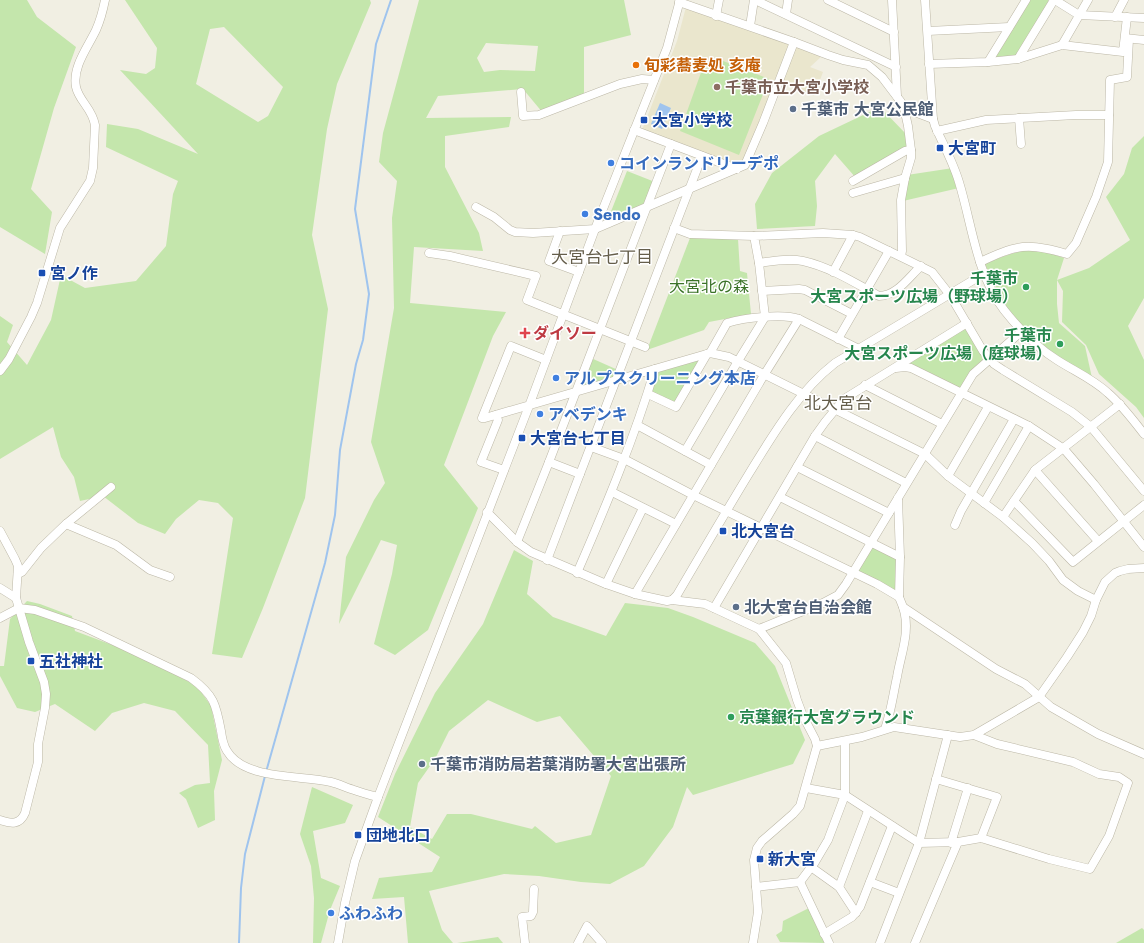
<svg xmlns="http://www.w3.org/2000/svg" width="1144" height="943" viewBox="0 0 1144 943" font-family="Jost,'Noto Sans JP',sans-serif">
<rect width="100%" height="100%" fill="#f1efe3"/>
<g fill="#eae6cd">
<polygon points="686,7 791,44 744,164 738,167 642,130 677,41"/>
<polygon points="795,45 823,55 810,67 823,72 814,96 780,83"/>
</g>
<g fill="#c4e6ac" fill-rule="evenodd">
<polygon points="0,0 27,0 37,17 76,47 54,108 31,189 52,212 45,254 0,227"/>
<path d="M125 0H370L371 3 337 84 327 129 312 235 328 309 305 498 263 608 242 658 212 654 233 518 218 503 199 500 176 519 165 534 138 523 103 496 80 501 74 477 61 457 53 427 0 459V316L13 325 7 342 27 365 51 320 61 275 85 288 136 281 166 246 173 194 178 181 106 147 107 124 138 129 198 154 120 70 146 74 155 68 157 48ZM224 27 283 87 268 116 258 122 196 84 210 29Z"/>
<path d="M419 0H624L631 35 584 47V95L543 113 523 89 438 96 426 118 511 117 509 127 445 136V167L479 233 483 251 414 247 410 303 506 312 493 336 444 465 478 508 428 630 395 655 374 644 392 574 397 545 381 540 339 624 346 557 374 500 385 483 371 442 394 308 392 218 397 181 379 162 383 133ZM486 43 538 46 535 71 500 70 484 72 477 58Z"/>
<polygon points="1029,0 1048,0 1049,3 1018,56 996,60 995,57"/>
<polygon points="718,59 769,79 739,155 680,131 703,67 714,71"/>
<polygon points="880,107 906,134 907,151 856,178 835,154 815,181 817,206 815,226 757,229 755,204 772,173 819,136"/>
<path d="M1144 136V298L1128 326 1144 360V418L1136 407 1099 374 1086 345 1062 322 1063 291 1057 280V304L1059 323 1085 346 1092 378 1060 360 1035 341 1002 302 985 264C999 258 1018 250 1033 250 1044 250 1054 255 1064 258L1057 280 1089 268 1130 240 1106 197 1124 174 1132 148Z"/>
<polygon points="953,168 959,188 903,201 907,175"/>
<polygon points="627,171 655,182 646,204 608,219"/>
<polygon points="690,238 738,239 740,271 747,273 751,314 709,322 704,330 647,350"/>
<polygon points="964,328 966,328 984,356 984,359 970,374 960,388 907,364"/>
<polygon points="591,358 618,370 615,378 582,387 580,385"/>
<polygon points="700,358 676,404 651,391 658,371"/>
<polygon points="872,547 898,558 898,595 858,572"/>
<path d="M514 550 533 561 527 594 553 617 606 636 625 603 668 608 693 617 755 643 775 666 805 740 793 764 693 795 687 787 673 827 644 866 610 884 581 882 539 876 504 874 429 891 442 930 453 943H408L404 897 372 899 379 878 432 872 440 857 378 817 395 774 435 693 483 624ZM488 700 537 722 560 716 611 776 591 835 556 843 535 826 532 829 471 814H447L432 839 410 827 418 783 435 759 449 731Z"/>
<polygon points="27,601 40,604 72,616 75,631 131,652 197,686 211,706 222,760 214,791 215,820 198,828 186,799 179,793 195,785 210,783 208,745 175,711 144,703 112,713 95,731 55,704 35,712 17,708 0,676 0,666 4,666 10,619"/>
<polygon points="312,787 353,805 345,823 313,831 321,878 340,886 330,910 321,943 313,943 314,898 311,866 300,834"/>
<polygon points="809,908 826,943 780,942 776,935 782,931 783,921"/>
<polygon points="1142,928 1144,930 1144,943 1116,943"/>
<polygon points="498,937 503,943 457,943"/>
</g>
<polygon fill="#9fc4ee" points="660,103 671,108 662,129 651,124"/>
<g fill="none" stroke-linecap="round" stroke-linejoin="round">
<g stroke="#9fc4ee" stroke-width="2">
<polyline points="266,772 325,563 335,515 340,450 356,364 363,340 369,294 355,209 376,44 391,0"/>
<polyline points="239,943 241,888 245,854 265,776"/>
</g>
<g stroke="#bcb7a6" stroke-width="9">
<g id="minor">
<polyline points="755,0 896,67"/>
<polyline points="828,0 894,32"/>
<polyline points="892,0 897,96"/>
<path d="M925 0 933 119 935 126C943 144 953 162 959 182 972 224 976 274 1004 310 1019 329 1036 347 1057 360 1074 371 1093 379 1108 393 1122 405 1133 420 1144 434"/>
<polyline points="1055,0 1079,15 1144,18"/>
<polyline points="679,2 794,42 828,55 843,60 868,65 882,77 901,102 904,108 908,126 911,150 911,158 905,178 901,200 902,251 901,256"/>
<polyline points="786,14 788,0"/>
<polyline points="716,16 719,0"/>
<polyline points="1115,17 1124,0"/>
<polyline points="750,26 754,0"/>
<polyline points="928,31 1009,27"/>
<polyline points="1125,38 1144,40"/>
<polyline points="1062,45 1088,0"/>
<polyline points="1018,59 1054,0"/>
<polyline points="988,62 1026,0"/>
<polyline points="929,64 988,62 1018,59 1062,45 1123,52 1127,17"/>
<polyline points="521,92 523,116 539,115 620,84 642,79 654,80"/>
<polyline points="904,108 933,119"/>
<polyline points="1019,118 1021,144"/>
<polyline points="634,130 737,169"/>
<polyline points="937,131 986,120 1076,115 1109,115"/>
<polyline points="853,181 905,151 911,150"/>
<polyline points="853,193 905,178"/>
<polyline points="476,207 494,217 510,230 515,232 533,233 595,229 745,165 763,123 794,42"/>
<polyline points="674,228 690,234 754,236"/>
<polyline points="560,231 549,261 579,272"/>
<polyline points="429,253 450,256 536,276 527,300 645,347"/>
<path d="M980 262C989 258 997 254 1006 251 1026 243 1047 248 1067 254L1076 243 1096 197 1108 162 1110 80 1127 77 1129 39"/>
<path d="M759 263C773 261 789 258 803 261 830 267 855 283 879 296 897 296 909 277 921 266"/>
<polyline points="833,272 853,235"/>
<polyline points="762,291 799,289 805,290 852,314"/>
<polyline points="838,339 889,251"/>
<path d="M710 353 727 323C743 318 783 313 799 319L859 349"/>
<polyline points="546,360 511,346 482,418 485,418 710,353 729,357 925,454 948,476 1003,517 1032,543 1049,561 1063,580 1078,591 1096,600"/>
<polyline points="896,368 905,367 911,368 1029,426 1064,449 1094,484 1144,547"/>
<path d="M0 371 9 359 31 317 37 303 60 228 90 181 93 168 95 125C92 108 79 101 76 87 72 67 88 47 96 30 100 21 103 10 105 0"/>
<polyline points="865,385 942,424"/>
<polyline points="648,394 676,407 707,354"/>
<polyline points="496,415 498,420 481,462 504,470"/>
<polyline points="637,425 685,451 738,361 765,317 759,263 754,236 823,233 853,235 860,237 932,272 950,295 983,351 994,364 1003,370 1072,412 1091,427 1144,491"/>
<polyline points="815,436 906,483"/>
<polyline points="591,447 624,459 693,495 877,584 899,597 903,607 996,669 1025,684 1051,707 1098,734 1144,754"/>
<polyline points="685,451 711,465"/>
<polyline points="549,462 580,474"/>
<polyline points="797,467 889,513"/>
<polyline points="1035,470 1098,541"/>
<polyline points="948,476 988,407"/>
<polyline points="612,492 676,524"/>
<polyline points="780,497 900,557"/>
<polyline points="898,498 900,557 899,597"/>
<polyline points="1014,501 1073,562 1144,505"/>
<polyline points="984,503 1029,426"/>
<polyline points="487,512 517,542 531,552 606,584 635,594 667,601 672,600 705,604 759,629 786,663 797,700 803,716 815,739 817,746 800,806 793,814 762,841 757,848 754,860 758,912 753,943"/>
<polyline points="1003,517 1035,470 1120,404"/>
<polyline points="66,524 116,545 150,570 170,577"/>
<polyline points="955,525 961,511 1014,419"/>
<path d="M0 531 15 559 18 566 16 598 29 642 44 682 46 694 45 708 38 744V762L25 813C20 825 11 824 0 820"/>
<polyline points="517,542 549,462 671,144"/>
<polyline points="547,560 702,156"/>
<path d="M577 573C606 506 634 439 655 369"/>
<polyline points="18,574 22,572 41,548 66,524 111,487"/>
<polyline points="606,584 643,508"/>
<polyline points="0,588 16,598"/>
<polyline points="635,594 764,375 799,319"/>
<path d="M672 600 677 595C701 554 725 513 750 472 774 433 798 392 835 363L985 273"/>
<polyline points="714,608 815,436 825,422 844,399 967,323"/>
<path d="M0 618 19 608 35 610 84 627 191 678C214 695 216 704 221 731 222 739 223 745 227 751 244 780 301 775 331 782 339 784 347 788 354 790 362 793 370 795 378 797"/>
<polyline points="759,629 823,603 838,595 846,584 973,374 1022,331"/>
<path d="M885 729C891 712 893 695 897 677 901 653 911 631 903 607"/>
<polyline points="817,746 862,737 894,727 960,737 974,735 1039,697 1067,657 1083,632 1091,616 1096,600 1105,582 1115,573 1120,571 1128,569 1144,568"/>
<polyline points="936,779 997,797 981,838"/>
<polyline points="806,788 845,795 919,843 958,842"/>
<polyline points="951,843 968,788"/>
<polyline points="811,867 839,887 856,913"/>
<polyline points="800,882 829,943"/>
<polyline points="870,882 899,893"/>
<polyline points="756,887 800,882 815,862 828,840 845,795 845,741"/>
<polyline points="839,887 868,811"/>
<polyline points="824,934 852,917 860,907 892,826"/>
<polyline points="338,943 345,903 355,861 378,797 529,406 595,229 667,48 680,0"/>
<polyline points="525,943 522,917 531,916 533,912 534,889"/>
<polyline points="578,943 587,926 602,943"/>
<polyline points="880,943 919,843 948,735"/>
<polyline points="915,943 958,842 981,838 1049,859 1090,869 1109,836 1128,783 1119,777 1099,774 1073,762 997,744 974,735"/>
</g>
</g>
<use href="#minor" stroke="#fff" stroke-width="8"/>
</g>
<circle fill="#e8710a" stroke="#fff" stroke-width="1.5" cx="636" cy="65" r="4"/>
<circle fill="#8d6e63" stroke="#fff" stroke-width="1.5" cx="717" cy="87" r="4"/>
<g fill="#5c6f8a" stroke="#fff" stroke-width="1.5">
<circle cx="793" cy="109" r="4"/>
<circle cx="736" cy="607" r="4"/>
<circle cx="422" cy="764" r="4"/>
</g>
<g fill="#1a4fb4" stroke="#fff" stroke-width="1.5">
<rect x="640" y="116" width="8" height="8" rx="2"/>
<rect x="936" y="144" width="8" height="8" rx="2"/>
<rect x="38" y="269" width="8" height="8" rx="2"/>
<rect x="518" y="434" width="8" height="8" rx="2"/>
<rect x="719" y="527" width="8" height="8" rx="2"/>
<rect x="27" y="657" width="8" height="8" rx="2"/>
<rect x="354" y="831" width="8" height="8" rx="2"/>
<rect x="756" y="855" width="8" height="8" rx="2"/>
</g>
<g fill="#3f7fe0" stroke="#fff" stroke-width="1.5">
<circle cx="611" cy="163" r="4"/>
<circle cx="585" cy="214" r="4"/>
<circle cx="556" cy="378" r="4"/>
<circle cx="540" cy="414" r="4"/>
<circle cx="331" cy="913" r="4"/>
</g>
<g fill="#2e9e5b" stroke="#fff" stroke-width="1.5">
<circle cx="1026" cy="287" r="4"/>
<circle cx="1060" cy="344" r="4"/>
<circle cx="731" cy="717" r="4"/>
</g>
<path fill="#e0444e" stroke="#fff" stroke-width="1.5" d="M523 327h4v4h4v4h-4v4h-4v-4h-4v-4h4z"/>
<g text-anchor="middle" stroke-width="3" stroke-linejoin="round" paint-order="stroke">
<g font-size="16" font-weight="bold" fill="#c56008" stroke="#fff" text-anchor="start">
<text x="644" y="71">旬彩蕎麦処 亥庵</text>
</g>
<g font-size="16" font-weight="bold" fill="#785e54" stroke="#fff" text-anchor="start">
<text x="725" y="93">千葉市立大宮小学校</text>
</g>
<g font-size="16" font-weight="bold" fill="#4e5e75" stroke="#fff" text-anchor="start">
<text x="801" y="115">千葉市 大宮公民館</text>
<text x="744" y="613">北大宮台自治会館</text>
<text x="430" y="770">千葉市消防局若葉消防署大宮出張所</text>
</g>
<g font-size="16" font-weight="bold" fill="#164399" stroke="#fff" text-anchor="start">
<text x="652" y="126">大宮小学校</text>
<text x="948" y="154">大宮町</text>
<text x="50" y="279">宮ノ作</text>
<text x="530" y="444">大宮台七丁目</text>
<text x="731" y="537">北大宮台</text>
<text x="39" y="667">五社神社</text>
<text x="366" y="841">団地北口</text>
<text x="768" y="865">新大宮</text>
</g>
<g font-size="16" font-weight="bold" fill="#366cbe" stroke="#fff" text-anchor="start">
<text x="619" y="169">コインランドリーデポ</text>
<text x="593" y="220">Sendo</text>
<text x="564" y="384">アルプスクリーニング本店</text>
<text x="548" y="420">アベデンキ</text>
<text x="339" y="919">ふわふわ</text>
</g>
<g font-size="16" font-weight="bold" fill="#27864d" stroke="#fff" text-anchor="end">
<text x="1018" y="284">千葉市<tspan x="1018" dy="18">大宮スポーツ広場（野球場）</tspan></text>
<text x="1052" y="341">千葉市<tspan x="1052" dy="18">大宮スポーツ広場（庭球場）</tspan></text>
<text x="739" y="723" text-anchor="start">京葉銀行大宮グラウンド</text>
</g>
<g font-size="16" fill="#3b7328" stroke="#fff">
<text x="709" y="292">大宮北の森</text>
</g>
<g font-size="16" font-weight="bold" fill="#be3a42" stroke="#fff" text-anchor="start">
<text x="533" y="339">ダイソー</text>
</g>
<g font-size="17" fill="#655e4b" stroke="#fff">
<text x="602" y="263">大宮台七丁目</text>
<text x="838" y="409">北大宮台</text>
</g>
</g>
</svg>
